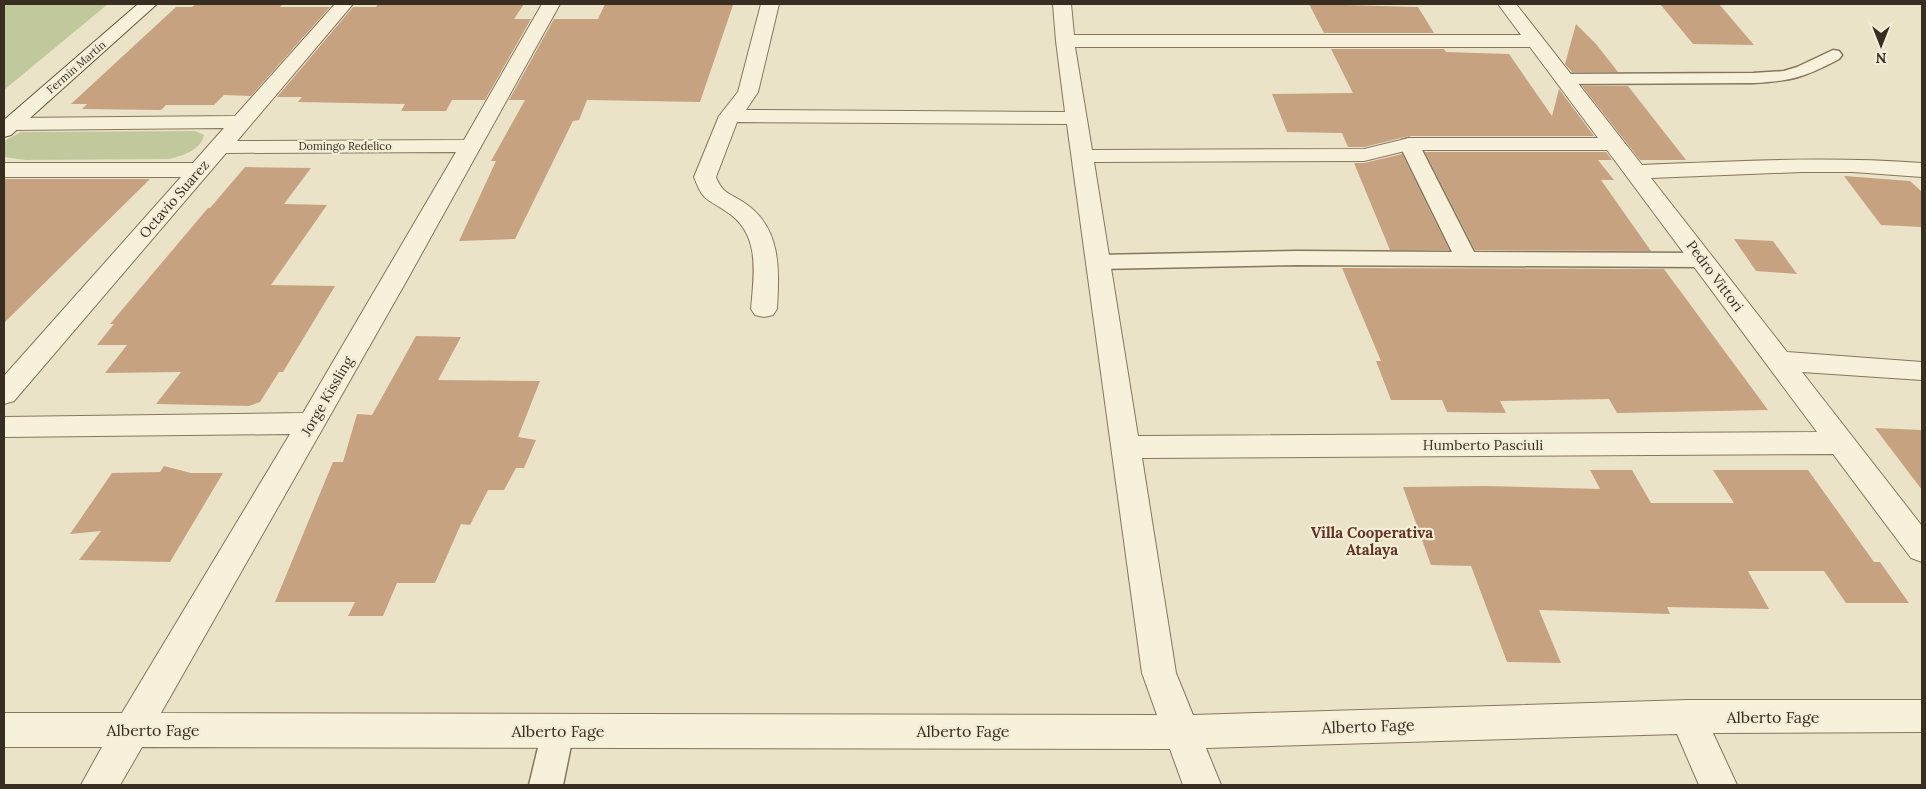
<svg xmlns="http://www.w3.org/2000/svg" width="1926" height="789" viewBox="0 0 1926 789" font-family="Lora,serif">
<rect width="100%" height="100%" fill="#ebe3c8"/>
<g fill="#c1c99c">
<polygon points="4,4 108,4 4,90"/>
<path d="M195 131 204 135C200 151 184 155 169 159L26 160 4 157V141L21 132Z"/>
</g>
<g fill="#c7a280">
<polygon points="196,4 283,4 280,7 330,7 251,96 224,95 214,105 166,105 161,110 82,109 87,104 71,104 176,7 192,7"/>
<polygon points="378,4 524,4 514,19 531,19 485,100 452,100 446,111 401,111 405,104 298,102 302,97 277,97 353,7 376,7"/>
<polygon points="605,4 733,5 700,102 587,100 579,120 573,121 515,239 459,241 496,161 491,161 525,100 509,100 554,19 598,19"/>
<polygon points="1309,4 1418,7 1434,33 1324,33"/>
<polygon points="1660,4 1719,4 1754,45 1693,44"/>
<polygon points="1576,24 1596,44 1618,72 1572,72 1565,64"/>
<polygon points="1331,49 1444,49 1446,52 1509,54 1552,116 1559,89 1594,136 1409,136 1364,147 1348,147 1342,133 1287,132 1272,94 1353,93"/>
<polygon points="1582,86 1628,86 1686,160 1640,160"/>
<polygon points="1425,152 1606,152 1612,160 1598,160 1614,180 1601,180 1651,251 1475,250"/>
<polygon points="1402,154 1449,250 1390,250 1354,163 1364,163"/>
<polygon points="245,167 311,168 284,204 327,205 271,285 335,286 283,372 279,372 260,402 249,406 156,404 181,372 105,373 127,345 97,345 114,324 110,324 208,208 210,208"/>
<polygon points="1844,176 1910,181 1922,192 1922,227 1881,225"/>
<polygon points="4,179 150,179 4,323"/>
<polygon points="1734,239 1773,241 1797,274 1756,271"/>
<polygon points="1342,268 1664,269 1768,410 1617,413 1609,399 1500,401 1506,413 1447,412 1442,400 1391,400 1376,361 1381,361"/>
<polygon points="416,336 461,337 438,380 540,381 518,437 536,440 524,468 516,468 504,490 488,490 470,525 461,524 435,583 397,583 383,616 348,616 355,602 275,602 333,462 343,462 357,414 372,415"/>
<polygon points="1875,428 1922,430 1922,490"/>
<polygon points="164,466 191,473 223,473 170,562 79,560 101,531 70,534 112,473 160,472"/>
<polygon points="1590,470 1632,470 1651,503 1734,503 1713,470 1808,470 1874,562 1880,562 1909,603 1846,603 1824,571 1748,571 1769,609 1667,607 1670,614 1539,610 1561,663 1507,662 1471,566 1431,565 1403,487 1485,486 1600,489"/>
</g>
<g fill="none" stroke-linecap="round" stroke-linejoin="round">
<g stroke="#86765e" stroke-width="3">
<g id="lane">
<path d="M1833 50 1839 51 1842 55 1839 59C1805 77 1792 81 1753 83L1564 84 1558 83 1555 79 1558 75 1564 74 1753 73 1784 71 1797 67Z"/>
<polygon points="1409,138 1416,140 1419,144 1474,252 1702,253 1710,255 1713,260 1710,265 1702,267 1297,265 1098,269 1090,267 1087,262 1090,257 1098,255 1297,251 1452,252 1399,144 1402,140"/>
<polygon points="558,716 570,720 574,731 563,785 529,785 542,731 546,720"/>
</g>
</g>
<g stroke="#86765e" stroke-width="2">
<path id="street" d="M335 4H353L237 141 464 140 542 4H560L407 280 161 713 1157 715 1142 673 1067 124 737 122 716 177C723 195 731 193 746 204 782 229 779 271 777 309L773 315 764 317 755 315 751 309C754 274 761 234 727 212 707 198 703 202 694 177L719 116 738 92 761 4H779L758 92 746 110 1065 112 1056 41 1053 4H1071L1074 35H1521L1498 4H1516L1642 165C1735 161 1828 156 1922 163V177L1853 172H1802L1651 178 1787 352 1922 362V380L1802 372 1922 526V562L1911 558 1833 454 1142 458 1176 673 1193 715 1688 700H1922V732L1713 733 1737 785H1699L1677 734 1206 748 1221 785H1183L1170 749 142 747 120 785H81L102 747H4V713H122L290 434 4 437V417L303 413 456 152 226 153 14 401 4 404V376L181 177H4V163H193L224 128 11 130 4 128V120L11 118 235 116ZM1075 47H1530L1598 138H1409L1364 149 1092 150ZM1409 150H1607L1817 432 1138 436 1094 162 1364 161Z"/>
</g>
<g stroke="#685741" stroke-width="2">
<polygon id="secondary" points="138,4 157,4 11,135 4,137 4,120"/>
</g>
<use href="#lane" fill="#f7f0db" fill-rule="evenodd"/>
<use href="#street" fill="#f7f0db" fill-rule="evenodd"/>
<use href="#secondary" fill="#f7f0db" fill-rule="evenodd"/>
</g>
<g text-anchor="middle" stroke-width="4.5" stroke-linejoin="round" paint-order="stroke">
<g font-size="11" fill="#382d21" stroke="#f3edd7">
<text transform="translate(76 67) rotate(-41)" y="4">Fermín Martín</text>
<text x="345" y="150">Domingo Redelico</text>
</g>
<g font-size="14" fill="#382d21" stroke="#f3edd7">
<text transform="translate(174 199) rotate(-49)" y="5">Octavio Suarez</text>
<text transform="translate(1715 276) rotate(53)" y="5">Pedro Vittori</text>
<text transform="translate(327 396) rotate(-60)" y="5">Jorge Kissling</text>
<text x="1483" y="450">Humberto Pasciuli</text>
</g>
<g font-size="15" font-weight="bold" fill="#613423" stroke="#f3edd7">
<text x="1372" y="538">Villa Cooperativa<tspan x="1372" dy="17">Atalaya</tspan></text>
</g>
<g font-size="16" fill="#382d21" stroke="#f3edd7">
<text x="1773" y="723">Alberto Fage</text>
<text transform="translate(1368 726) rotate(-2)" y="6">Alberto Fage</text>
<text x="153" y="736">Alberto Fage</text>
<text x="558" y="737">Alberto Fage</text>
<text x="963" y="737">Alberto Fage</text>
</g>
</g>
<rect width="1926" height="789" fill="none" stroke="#382d21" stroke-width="10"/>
<g transform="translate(1881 45) rotate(180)" stroke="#f3edd7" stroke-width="4" paint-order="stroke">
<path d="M0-4L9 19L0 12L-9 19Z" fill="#382d21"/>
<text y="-8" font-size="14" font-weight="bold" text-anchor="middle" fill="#382d21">N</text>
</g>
</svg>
